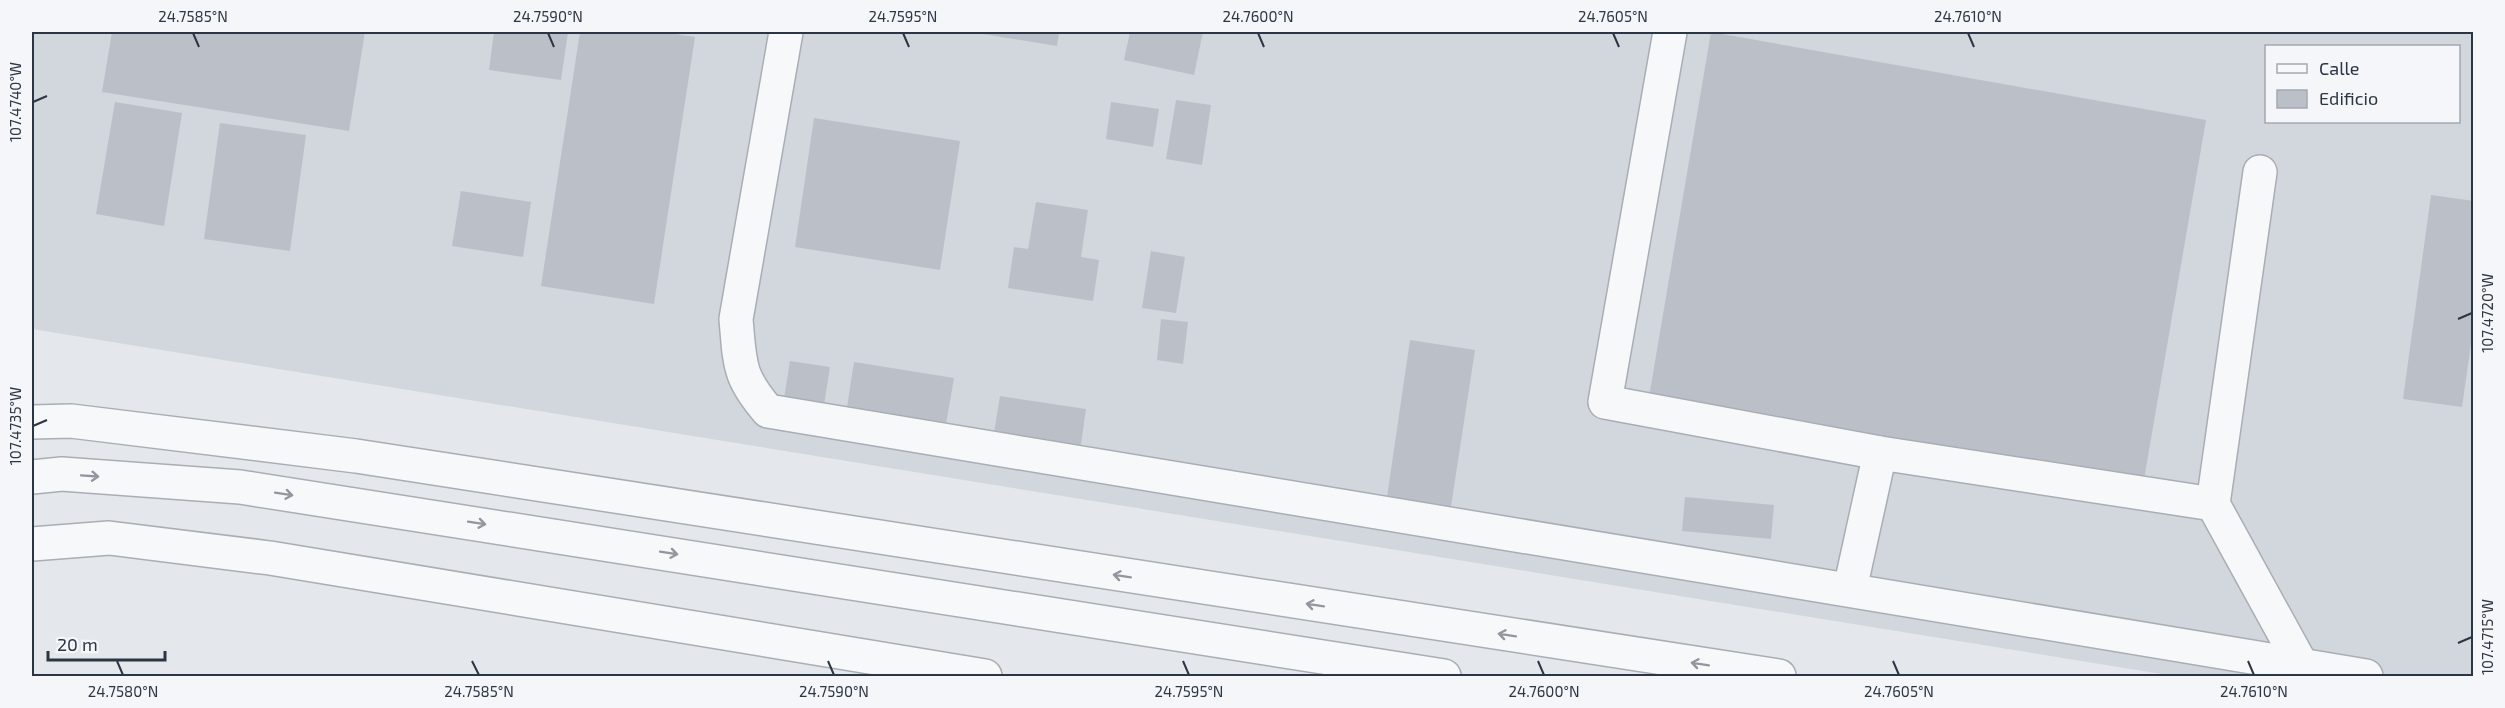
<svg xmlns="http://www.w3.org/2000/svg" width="2505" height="708" viewBox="0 0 2505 708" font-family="'Exo 2',sans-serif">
<rect width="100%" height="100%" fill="#e4e7eb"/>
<path fill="#d2d6dd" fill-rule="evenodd" d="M32 32H2473V676H2174L32 329ZM2266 46H2458V122H2266Z"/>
<g fill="#bbc0c8">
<polygon points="112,32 365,32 349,131 102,92"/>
<polygon points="494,32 568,32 561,80 489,70"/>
<polygon points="580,32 663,32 695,37 654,304 541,286"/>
<polygon points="971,32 1059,32 1057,46"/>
<polygon points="1130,32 1203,32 1194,75 1124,60"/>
<polygon points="1711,32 2206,120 2143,485 1649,397"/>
<polygon points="1176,100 1211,105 1202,165 1166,159"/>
<polygon points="115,102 182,113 164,226 96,214"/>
<polygon points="1111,102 1159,109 1153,147 1106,139"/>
<polygon points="814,118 960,141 940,270 795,247"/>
<polygon points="220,123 306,135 290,251 204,239"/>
<polygon points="461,191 531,202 523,257 452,246"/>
<polygon points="2431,195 2474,201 2474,323 2462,407 2403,399"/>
<polygon points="1036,202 1088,210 1081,257 1099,260 1093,301 1008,288 1014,247 1028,249"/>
<polygon points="1151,251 1185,257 1176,313 1142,308"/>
<polygon points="1161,319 1188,322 1183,364 1157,360"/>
<polygon points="1410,340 1475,350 1450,513 1386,504"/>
<polygon points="790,361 830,367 824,405 784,399"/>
<polygon points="854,362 954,378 945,430 846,414"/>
<polygon points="1000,396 1086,409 1079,458 992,445"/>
<polygon points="1685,497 1774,505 1771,539 1682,531"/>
</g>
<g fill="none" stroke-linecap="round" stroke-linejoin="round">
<g stroke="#a9aeb5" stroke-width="36">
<g id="minor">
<path d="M786 32 736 319C740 364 738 376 768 411L2366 676"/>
<polyline points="1670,32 1605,402 1880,453"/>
<polyline points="32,422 71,421 356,456 1779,676"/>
<polyline points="32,477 62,474 240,487 1444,676"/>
<polyline points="2213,504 2302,666"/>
<polyline points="32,544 109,538 270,558 985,676"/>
<polyline points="1850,589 1880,453 2213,504 2260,172"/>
</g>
</g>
<use href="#minor" stroke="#f7f8fa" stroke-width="33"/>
</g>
<defs><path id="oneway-shaft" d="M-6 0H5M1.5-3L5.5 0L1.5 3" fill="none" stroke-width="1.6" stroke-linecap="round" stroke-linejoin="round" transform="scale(1.5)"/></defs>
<g stroke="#92969e">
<use href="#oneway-shaft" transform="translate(90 476) rotate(4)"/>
<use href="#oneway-shaft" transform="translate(284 494) rotate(9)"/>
<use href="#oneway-shaft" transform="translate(477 523) rotate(9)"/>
<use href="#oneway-shaft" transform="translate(669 553) rotate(9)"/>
<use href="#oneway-shaft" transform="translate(1122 576) rotate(-171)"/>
<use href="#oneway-shaft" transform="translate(1315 605) rotate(-171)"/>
<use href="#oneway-shaft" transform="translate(1507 635) rotate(-171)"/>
<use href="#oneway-shaft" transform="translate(1700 664) rotate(-171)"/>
</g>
<path fill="none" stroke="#2c3543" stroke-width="2" d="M193 33 199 47M548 33 554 47M903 33 909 47M1258 33 1264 47M1613 33 1619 47M1968 33 1974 47M33 102 47 96M2458 319 2472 313M33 426 47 420M2458 643 2472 637M117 661 123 675M472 661 479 675M828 661 834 675M1183 661 1189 675M1538 661 1544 675M1893 661 1899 675M2248 661 2254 675"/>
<rect width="2505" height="708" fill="none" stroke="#f4f6f9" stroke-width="66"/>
<rect x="2265" y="45" width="195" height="78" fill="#f4f6f9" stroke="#a4a9b0" stroke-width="1.5"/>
<rect x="2277" y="64" width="30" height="9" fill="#f7f8fa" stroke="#a4a9b0" stroke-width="1.5"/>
<text x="2319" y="75" font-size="18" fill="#2c3543">Calle</text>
<rect x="2277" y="90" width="30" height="18" fill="#bbc0c8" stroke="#a4a9b0" stroke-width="1.5"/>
<text x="2319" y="105" font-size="18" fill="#2c3543">Edificio</text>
<path d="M48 651v9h117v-9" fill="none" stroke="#2c3543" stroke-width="3"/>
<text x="57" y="651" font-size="18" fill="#2c3543" stroke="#f4f6f9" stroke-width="4.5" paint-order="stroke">20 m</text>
<rect x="33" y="33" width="2439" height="642" fill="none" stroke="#2c3543" stroke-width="2"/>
<g font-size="15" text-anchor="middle" fill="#2c3543">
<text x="193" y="22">24.7585°N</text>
<text x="548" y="22">24.7590°N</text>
<text x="903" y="22">24.7595°N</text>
<text x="1258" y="22">24.7600°N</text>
<text x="1613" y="22">24.7605°N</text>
<text x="1968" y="22">24.7610°N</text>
<text transform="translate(16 102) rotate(-90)" y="5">107.4740°W</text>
<text transform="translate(2488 313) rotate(-90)" y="5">107.4720°W</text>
<text transform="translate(16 426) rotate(-90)" y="5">107.4735°W</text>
<text transform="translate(2488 637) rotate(-90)" y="5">107.4715°W</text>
<text x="123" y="697">24.7580°N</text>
<text x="479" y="697">24.7585°N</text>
<text x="834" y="697">24.7590°N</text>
<text x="1189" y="697">24.7595°N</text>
<text x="1544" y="697">24.7600°N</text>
<text x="1899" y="697">24.7605°N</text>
<text x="2254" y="697">24.7610°N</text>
</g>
</svg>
